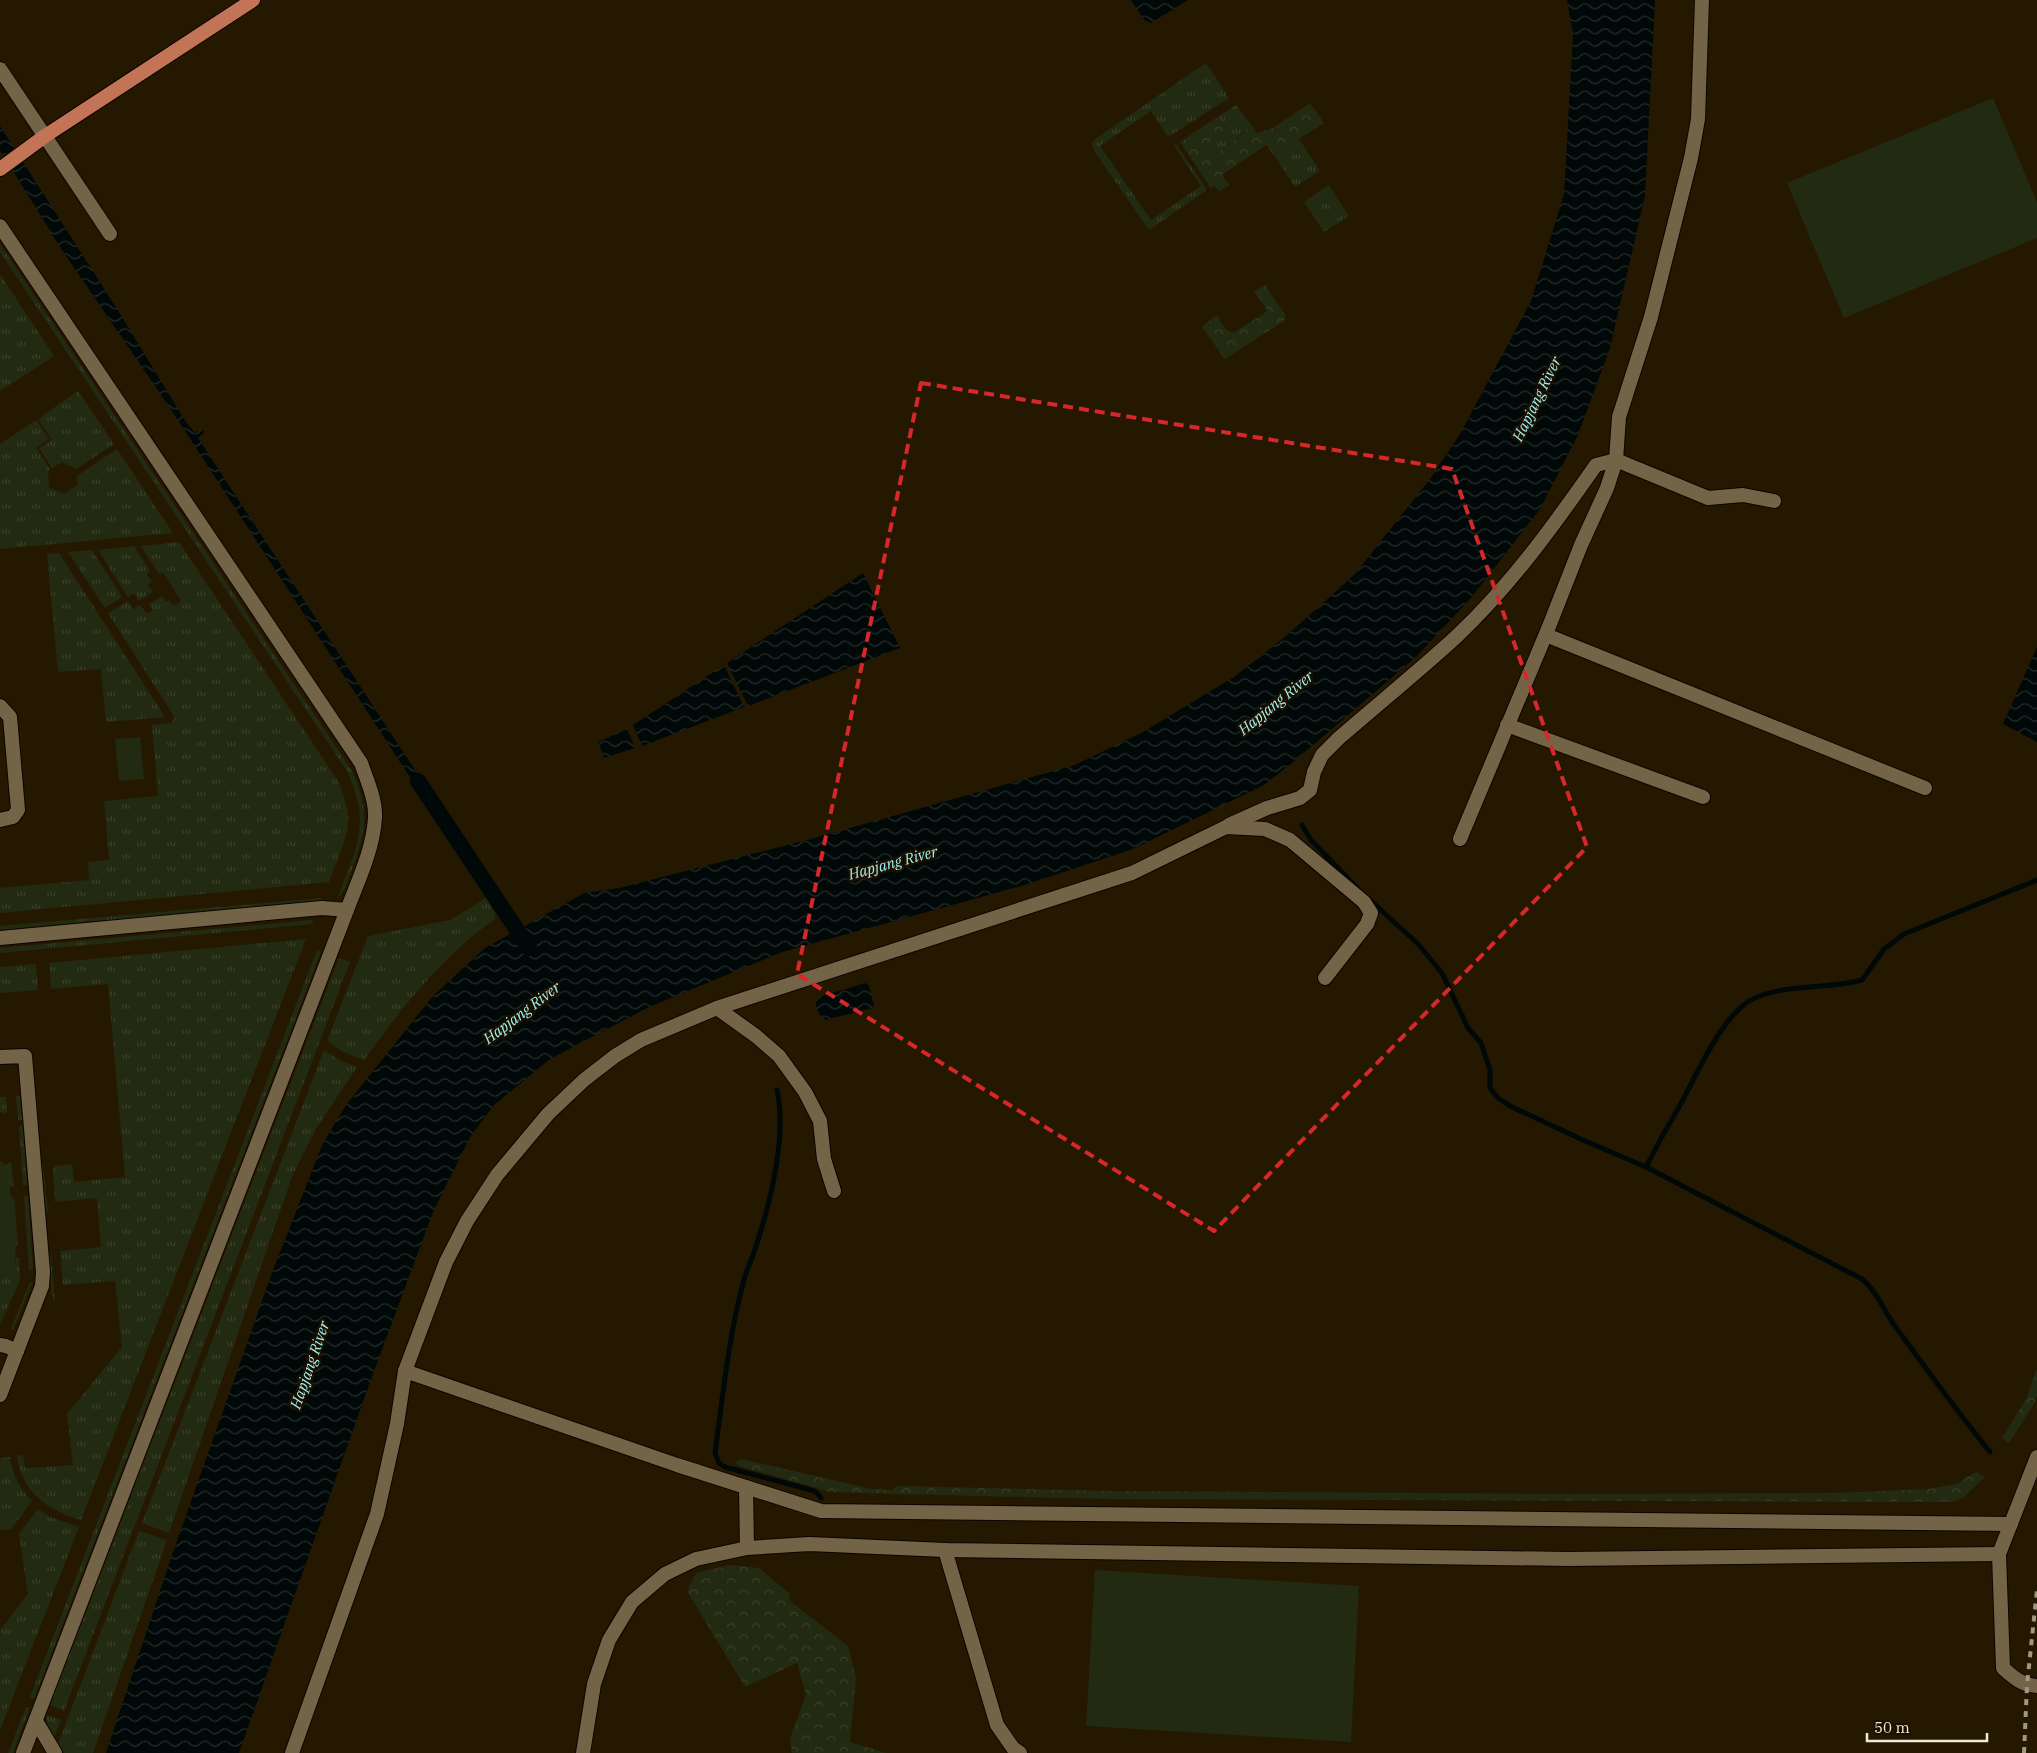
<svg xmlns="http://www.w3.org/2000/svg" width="2037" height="1753" viewBox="0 0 2037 1753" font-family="'IBM Plex Serif',serif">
<defs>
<pattern id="grass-tufts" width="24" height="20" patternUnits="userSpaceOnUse" patternTransform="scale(1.25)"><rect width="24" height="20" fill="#232a12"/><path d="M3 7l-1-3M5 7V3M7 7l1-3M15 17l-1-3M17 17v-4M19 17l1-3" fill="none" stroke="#393f28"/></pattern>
<pattern id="forest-crowns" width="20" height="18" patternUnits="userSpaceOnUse" patternTransform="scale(1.25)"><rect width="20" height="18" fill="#232a12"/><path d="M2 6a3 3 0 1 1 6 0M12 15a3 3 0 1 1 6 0" fill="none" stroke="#393f28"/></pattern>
<pattern id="water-waves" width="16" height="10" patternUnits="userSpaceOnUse" patternTransform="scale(1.25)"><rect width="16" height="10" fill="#000808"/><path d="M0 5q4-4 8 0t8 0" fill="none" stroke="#262c2b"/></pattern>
</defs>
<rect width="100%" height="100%" fill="#251800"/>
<g fill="url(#grass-tufts)">
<polygon points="1206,63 1229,98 1168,137 1151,111 1100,146 1151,220 1201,186 1174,146 1176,144 1207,190 1149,230 1094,151 1092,144 1095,139"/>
<polygon points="1236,105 1252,126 1213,157 1207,153 1219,141 1225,129 1219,116"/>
<polygon points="1299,139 1320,171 1295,187 1274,155"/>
<polygon points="1329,185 1349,216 1324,232 1304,202"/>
<path d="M0 244 351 769C375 819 362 842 344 891L337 899C356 849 372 824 347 771L0 252Z"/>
<polygon points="0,274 54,356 0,391"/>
<polygon points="78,391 114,444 76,469 62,462 52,468 39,448 52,440 38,419"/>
<polygon points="36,420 49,439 36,448 50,469 48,471 49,487 64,494 77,485 77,476 117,449 173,533 0,549 0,444"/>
<path d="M179 542 338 781C342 792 347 803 348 814 350 836 336 862 329 882L0 913V888L89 880 88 862 109 860 104 801 158 796 152 725 171 723 175 718 108 613 128 601 133 609 140 605 147 614 153 610 149 604 162 596 166 602 169 600 173 606 181 601 163 572 159 574 141 546Z"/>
<polygon points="134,546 150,571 147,574 152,582 148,585 153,592 139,601 134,593 128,597 98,550"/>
<polygon points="92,550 122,597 105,608 68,552"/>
<polygon points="59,553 165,717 106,722 101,669 58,672 47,554"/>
<polygon points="322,898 321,902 0,930 0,926"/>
<path d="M486 898 495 914V919C442 956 401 1009 364 1060L343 1052 327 1041 368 936 450 920Z"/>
<polygon points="312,920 313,924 0,953 0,948"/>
<path d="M306 939 81 1520C48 1510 22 1493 17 1456L23 1455 25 1468 73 1465 67 1414 122 1347 115 1281 63 1285 60 1251 101 1247 97 1198 55 1202 53 1169 56 1166 72 1164 74 1182 125 1177 108 984 51 989 49 963Z"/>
<polygon points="317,950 321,952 34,1699 30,1697"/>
<polygon points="339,958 350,962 64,1711 50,1705"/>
<polygon points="36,964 38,990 0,993 0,967"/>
<polygon points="324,1050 339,1060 357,1067 317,1127 293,1174 169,1533 142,1523"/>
<polygon points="16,1096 20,1096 22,1120 18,1120"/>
<polygon points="0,1097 6,1097 7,1114 0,1112"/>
<polygon points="19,1126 23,1126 27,1185 23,1186"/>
<polygon points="0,1161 5,1165 11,1162 14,1187 10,1187 9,1180 0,1171"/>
<polygon points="43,1165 48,1213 44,1208 41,1170"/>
<polygon points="24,1196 28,1196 33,1269 29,1270"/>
<polygon points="11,1197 14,1197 18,1245 15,1246"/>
<polygon points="51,1253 55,1303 52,1296 49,1257"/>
<polygon points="16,1257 19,1257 20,1280 0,1325 0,1277 16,1263"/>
<polygon points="30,1282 32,1283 13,1330 11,1329"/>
<path d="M10 1457C12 1474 20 1489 32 1501L11 1529 0 1530V1458Z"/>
<polygon points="38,1509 50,1517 79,1527 0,1730 0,1630 28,1594 19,1534"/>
<polygon points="139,1531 167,1540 93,1753 64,1753 58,1744"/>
<polygon points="26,1707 30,1708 13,1753 8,1753"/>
<polygon points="47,1715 61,1720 53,1741 46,1728"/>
</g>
<g fill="url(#forest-crowns)">
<polygon points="1310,103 1324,123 1274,155 1266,145 1222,175 1229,185 1219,191 1215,186 1211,188 1180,142 1219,116 1225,129 1219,141 1207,153 1213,157 1252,126 1256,133 1273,128"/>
<polygon points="1265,285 1286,316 1284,321 1225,359 1202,327 1217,315 1226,330 1233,333 1265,313 1267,310 1254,291"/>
<polygon points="2037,1368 2037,1395 2034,1404 2009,1443 2002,1438 2026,1399"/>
<polygon points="741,1459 872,1489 893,1490 897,1486 1111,1491 1571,1494 1833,1493 1929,1489 1956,1484 1976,1472 1985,1477 1964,1497 1953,1502 1110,1499 892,1494 830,1492 739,1466 735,1462"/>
<polygon points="730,1565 759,1568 789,1593 790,1601 848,1646 856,1678 850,1742 886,1753 792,1753 790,1739 806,1695 797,1663 745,1687 687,1591 696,1573"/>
</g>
<g fill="#232a12">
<polygon points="1993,98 2037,202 2037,238 1844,318 1787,183"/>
<polygon points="140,737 144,779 119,781 115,739"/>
<path d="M0 1171 9 1180 10 1187C11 1202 20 1258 13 1269 10 1273 5 1275 0 1277Z"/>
<polygon points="1095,1570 1359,1586 1351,1742 1086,1726"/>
</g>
<g fill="url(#water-waves)">
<polygon points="1131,0 1188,0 1151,23 1144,20"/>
<polygon points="1567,0 1655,0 1645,196 1610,348 1578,435 1540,509 1471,598 1416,657 1292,763 1264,785 1133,849 1021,886 782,952 649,1007 550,1059 494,1105 470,1137 433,1212 370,1382 239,1753 106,1753 171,1558 273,1270 323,1143 346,1105 433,996 485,948 584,893 619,888 807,840 1075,765 1143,732 1234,677 1284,638 1354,575 1430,479 1460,434 1531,301 1564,194 1573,33"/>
<polygon points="0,126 117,309 186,422 194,432 203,430 204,433 198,438 432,796 426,802 172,411 60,247 0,150"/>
<polygon points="863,573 900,648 748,706 727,663"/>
<polygon points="2037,647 2037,742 2003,724"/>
<polygon points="724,665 744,707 642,746 633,725"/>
<polygon points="627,729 635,748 604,758 598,742"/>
<path d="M865 983 869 986 874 1006 872 1008 826 1020C819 1016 816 1010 816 1002L823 996Z"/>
</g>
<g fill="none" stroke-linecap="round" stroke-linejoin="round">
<g stroke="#000808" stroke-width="5">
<polyline points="1302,825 1311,840 1359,890"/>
<path d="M1369 899 1418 944 1442 973 1468 1028 1481 1043 1490 1070V1088L1498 1098 1510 1106 1583 1140 1646 1167 1862 1279C1876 1290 1884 1311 1895 1326 1926 1369 1957 1411 1990 1452"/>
<path d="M777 1090C787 1134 771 1200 757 1243 754 1254 749 1265 745 1276 729 1333 723 1394 715 1453L719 1463 725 1467 811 1490 816 1492 821 1498"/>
<path d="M1646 1167C1656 1147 1667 1127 1679 1107 1696 1077 1723 1010 1757 997 1789 984 1828 989 1862 980L1884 949 1904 934 2037 880"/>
</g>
<polyline stroke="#000808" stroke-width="16" points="418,781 529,948"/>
<g stroke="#0e0400" stroke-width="16">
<g id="minor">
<polyline points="0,69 110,234"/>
<polyline points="1546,635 1925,788"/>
<polyline points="0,706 10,717 18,810 13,817 0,820"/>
<polyline points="1507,725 1703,797"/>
<path d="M1229 825 1267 808 1300 798 1310 790 1314 772 1322 755 1339 738C1378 704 1419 671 1457 636 1511 585 1554 525 1596 465L1616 460 1708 498 1743 495 1774 501"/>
<polyline points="1460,839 1548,629 1581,545 1607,488 1616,460 1619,417 1651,317 1691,158 1698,119 1702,0"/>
<polyline points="0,938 322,908 347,910"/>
<polyline points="717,1008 756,1036 779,1056 805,1092 820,1121 824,1159 834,1191"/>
<polyline points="0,1057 25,1056 43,1272 42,1286 0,1395"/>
<polyline points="0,1345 6,1346 17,1351"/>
<polyline points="405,1371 677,1465 821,1511 2011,1524"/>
<path d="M2037 1457 1999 1554 2003 1668C2014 1678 2022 1685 2037 1686"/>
<polyline points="746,1487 747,1548"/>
<polyline points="945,1550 997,1725 1013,1748 1020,1753"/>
<polyline points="292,1753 377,1514 397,1424 405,1371 446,1262 467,1221 497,1175 548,1114 584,1080 615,1056 641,1040 717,1008 1132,873 1226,827 1265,829 1290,840 1364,902 1371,913 1367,924 1325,978"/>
</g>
</g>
<g stroke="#0e0400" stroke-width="16">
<g id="tertiary">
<path d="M0 226 361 763C367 780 376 800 375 818 373 850 358 881 347 910L23 1753"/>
<polyline points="36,1721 55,1753"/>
<polyline points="583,1753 594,1684 609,1640 632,1602 665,1574 696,1559 747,1548 809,1544 945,1550 1568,1559 1999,1554"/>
</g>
</g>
<g stroke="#0e0400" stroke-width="16">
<polyline id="primary" points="0,169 45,136 253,0"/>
</g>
<use href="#minor" stroke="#736447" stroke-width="14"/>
<use href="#tertiary" stroke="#736447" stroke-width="14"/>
<use href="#primary" stroke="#c37457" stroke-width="14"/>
<polyline stroke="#a19784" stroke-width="4" stroke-dasharray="6 6" stroke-linecap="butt" points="2024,1753 2027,1685 2037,1590"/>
</g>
<path fill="none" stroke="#d62828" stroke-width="4" stroke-dasharray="10 6" stroke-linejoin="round" d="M921 383 1452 469 1587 847 1214 1231 797 974Z"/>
<g text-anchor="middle" stroke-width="5" stroke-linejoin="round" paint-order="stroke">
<g font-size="15" font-style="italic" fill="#a1f2f1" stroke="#1b0f00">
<text transform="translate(1537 399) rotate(-64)" y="5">Hapjang River</text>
<text transform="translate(1276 703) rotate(-39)" y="5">Hapjang River</text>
<text transform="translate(893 863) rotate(-15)" y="5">Hapjang River</text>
<text transform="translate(522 1013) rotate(-37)" y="5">Hapjang River</text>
<text transform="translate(310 1365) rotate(-71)" y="5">Hapjang River</text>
</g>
</g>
<path d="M1867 1733v8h120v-8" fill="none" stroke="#f1e9d8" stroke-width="2.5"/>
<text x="1874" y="1733" font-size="15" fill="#f1e9d8" stroke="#1b0f00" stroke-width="4" paint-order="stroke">50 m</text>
</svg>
